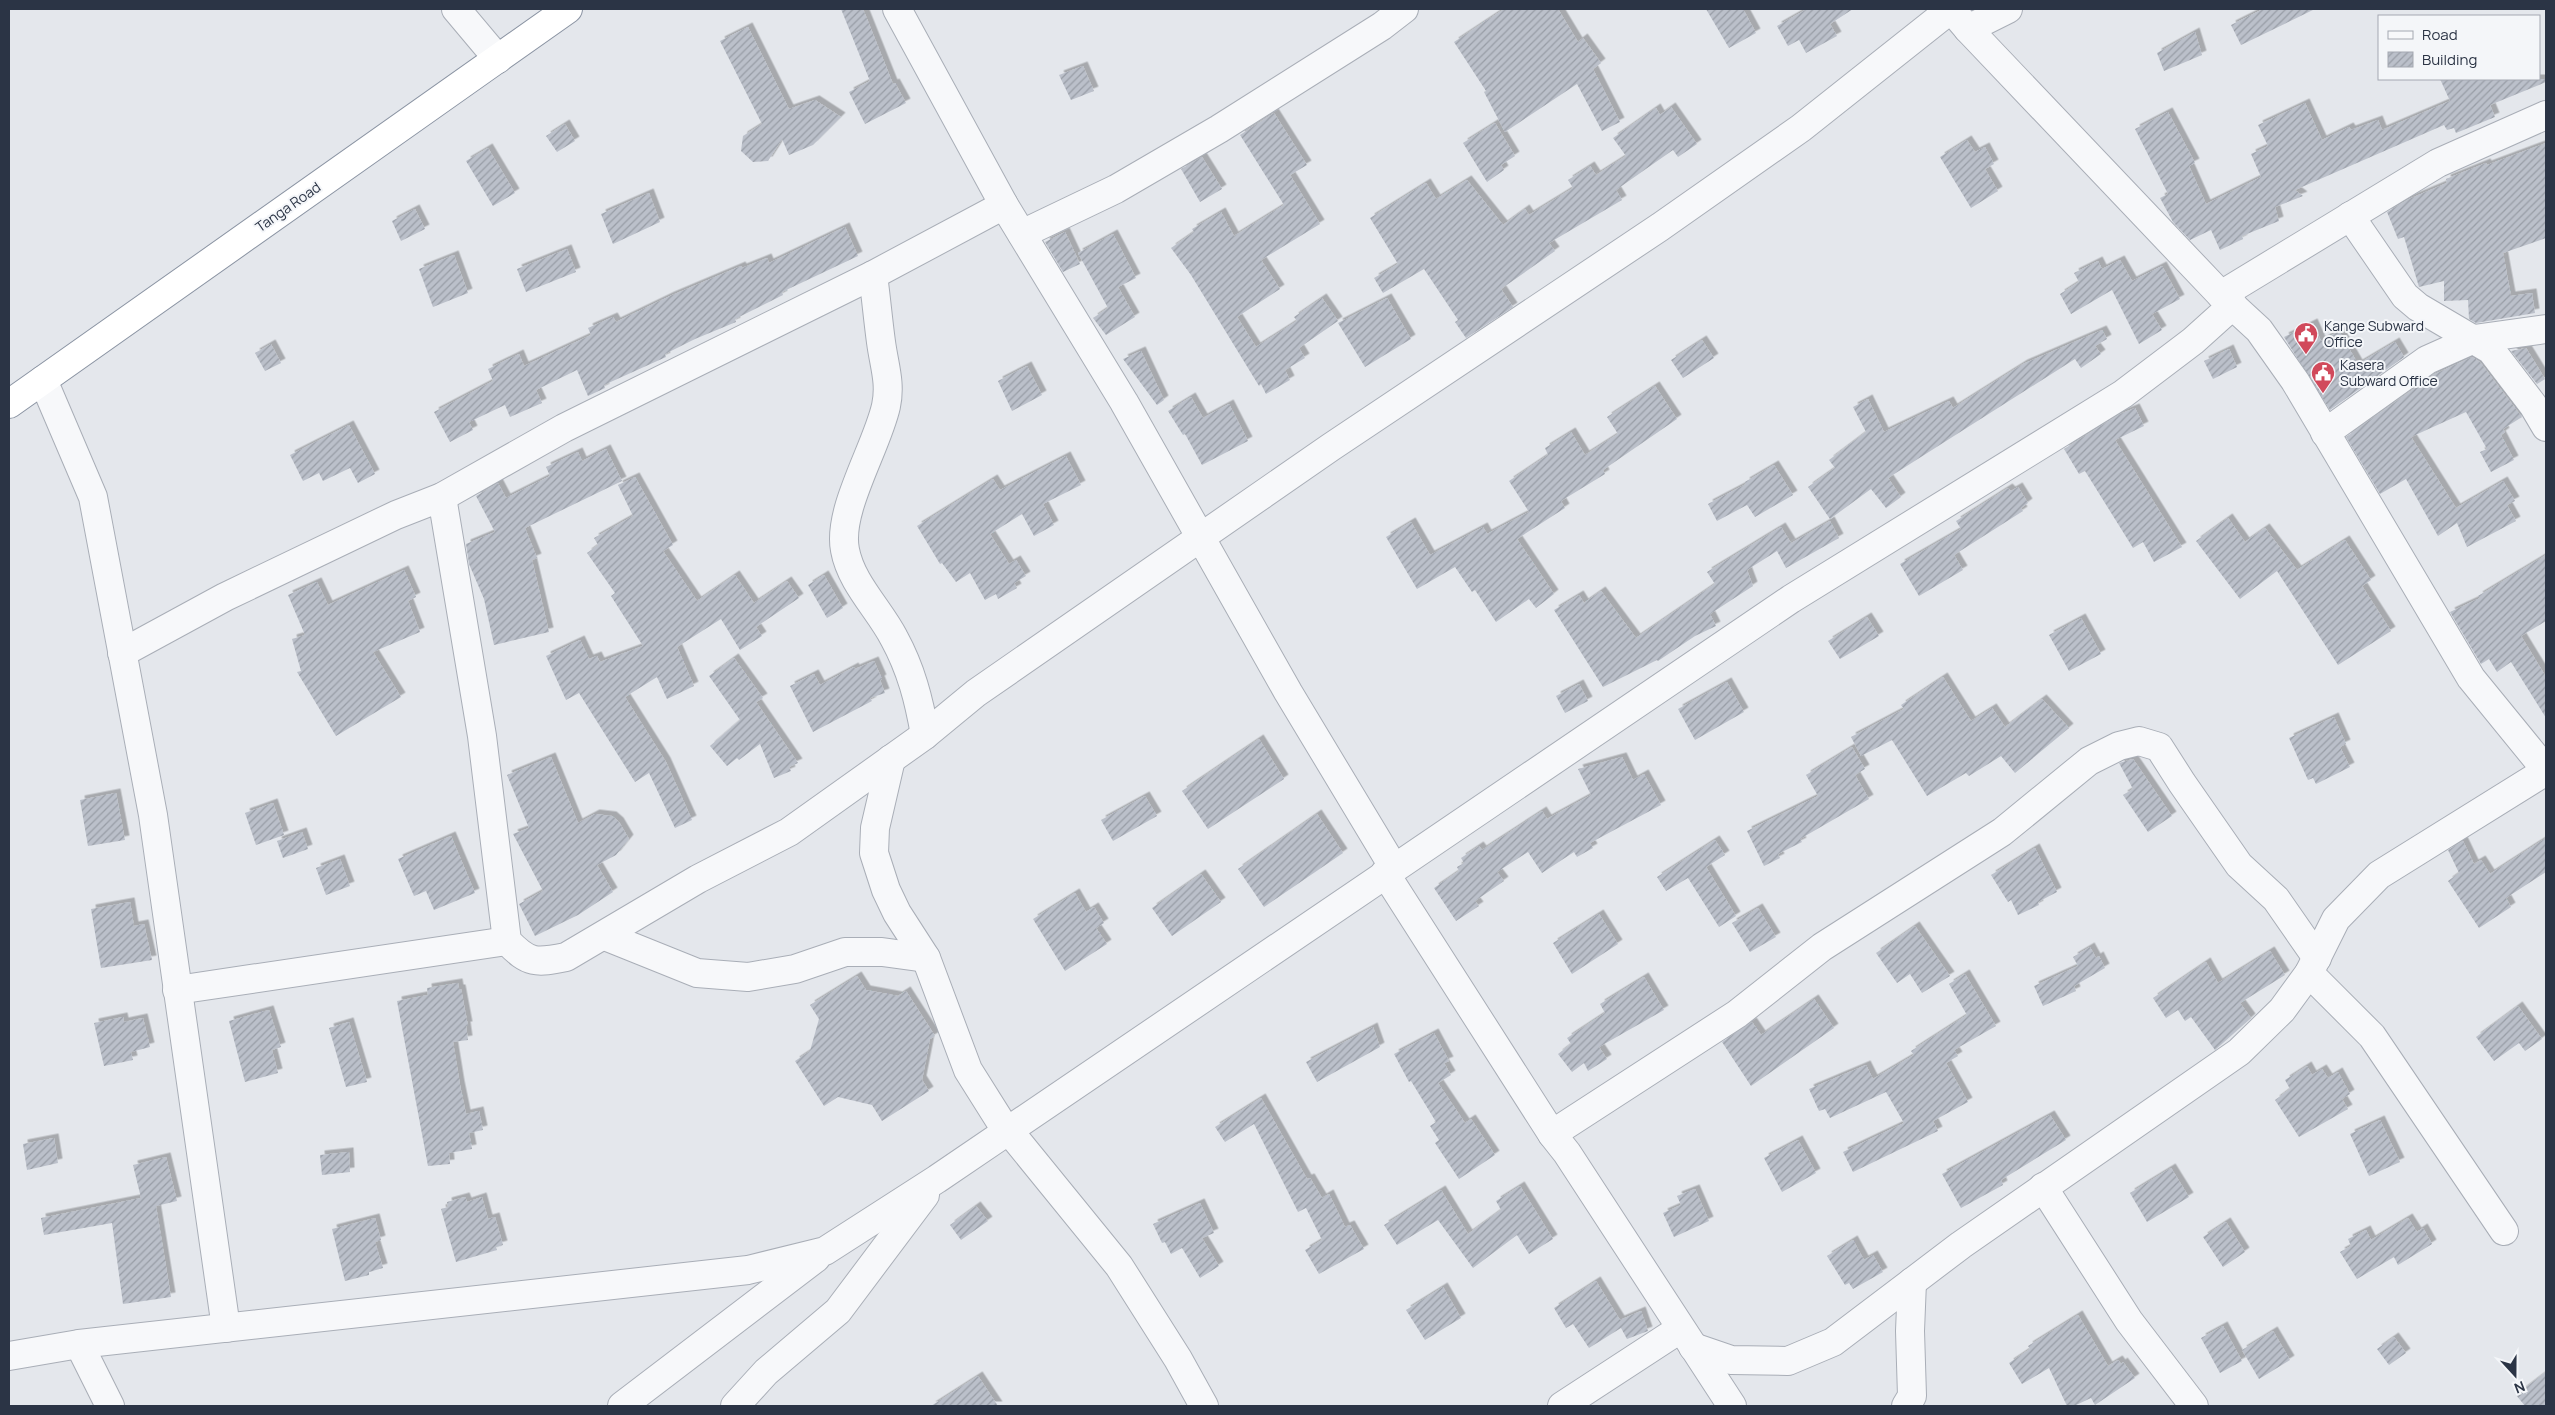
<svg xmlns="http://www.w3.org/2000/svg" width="2555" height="1415" viewBox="0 0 2555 1415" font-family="Manrope,sans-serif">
<defs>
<pattern id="building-hatch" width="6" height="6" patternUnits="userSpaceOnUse" patternTransform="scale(1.25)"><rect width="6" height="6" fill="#bbc0ca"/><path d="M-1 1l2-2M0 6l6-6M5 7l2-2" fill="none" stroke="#989da6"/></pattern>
<filter id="shadow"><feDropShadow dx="4.5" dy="-4.5" stdDeviation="0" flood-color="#0004"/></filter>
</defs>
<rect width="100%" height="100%" fill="#e4e7ec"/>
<g fill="url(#building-hatch)" filter="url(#shadow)">
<polygon points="841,9 863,9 893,84 895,83 906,103 865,124 849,92 870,81"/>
<polygon points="1504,9 1558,9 1578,42 1583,38 1601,63 1593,69 1620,122 1602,131 1577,84 1505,132 1484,92 1486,91 1454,42"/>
<polygon points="1706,9 1743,9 1756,33 1729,48"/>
<polygon points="1807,9 1853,9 1830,24 1837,36 1806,53 1799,40 1788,46 1777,26"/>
<polygon points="2263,9 2315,9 2241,45 2231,25"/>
<polygon points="748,27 789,109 815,100 841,117 813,145 789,155 782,139 768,161 753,162 741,151 743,136 762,124 720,41"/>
<polygon points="2195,32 2202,55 2164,71 2157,53"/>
<polygon points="1083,66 1094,91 1071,100 1059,75"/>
<polygon points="2440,79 2546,79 2546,82 2490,105 2495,117 2456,133 2454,128 2447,130 2444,125 2295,190 2303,196 2275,207 2279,221 2242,236 2243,239 2220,250 2211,230 2190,240 2173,222 2160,198 2168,194 2135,129 2168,112 2195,163 2189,166 2206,204 2261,177 2251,154 2268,146 2258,125 2305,103 2322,140 2349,127 2351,130 2378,120 2382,130 2450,101"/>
<polygon points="1671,107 1697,144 1678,157 1673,150 1616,190 1622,200 1549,243 1555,251 1501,289 1513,307 1466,338 1455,322 1458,320 1424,269 1383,293 1374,278 1398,264 1370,218 1426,183 1436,199 1467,180 1503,225 1525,209 1529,215 1573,188 1568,180 1590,166 1596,175 1626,156 1613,138 1656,108 1660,115"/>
<polygon points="1274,113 1307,165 1290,175 1320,224 1261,260 1280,289 1237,317 1256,347 1297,321 1294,317 1322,298 1338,321 1299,348 1305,358 1285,370 1290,380 1266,394 1261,384 1259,386 1191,275 1171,248 1194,232 1192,229 1221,212 1234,236 1284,205 1240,135"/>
<polygon points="1495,123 1515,156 1501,165 1504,170 1487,182 1463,143"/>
<polygon points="565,124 575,141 557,152 546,136"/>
<polygon points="1967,140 1975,152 1985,147 1994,164 1985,169 1998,191 1971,208 1940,157"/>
<polygon points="2546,143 2546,238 2503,253 2511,296 2532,293 2535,313 2476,323 2469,319 2468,300 2444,301 2444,281 2419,287 2404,237 2398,239 2387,212 2409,199 2447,183 2446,179 2486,163 2487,165"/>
<polygon points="488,148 515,193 493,206 466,161"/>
<polygon points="1202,157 1222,189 1200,202 1181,169"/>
<polygon points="649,193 660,222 613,244 601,214"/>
<polygon points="415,209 425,229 401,241 392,221"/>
<polygon points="845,227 858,256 782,292 783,295 735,319 736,322 695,339 665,354 666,357 604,385 605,388 588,396 577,370 536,390 542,403 510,417 505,405 469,422 473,430 450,442 434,412 493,381 488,369 519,354 524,366 591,335 588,328 613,317 616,322 670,296 741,266 742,268 767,258 769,263"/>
<polygon points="1065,232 1080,264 1063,272 1045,242"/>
<polygon points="1113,234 1136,278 1118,287 1135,317 1106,335 1093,318 1108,308 1078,253"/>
<polygon points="567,249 576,272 526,292 517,269"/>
<polygon points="454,255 468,293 433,307 419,269"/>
<polygon points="2120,260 2132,281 2162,266 2180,299 2152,314 2162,330 2139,344 2112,290 2071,314 2060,294 2079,282 2074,273 2098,261 2102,269"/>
<polygon points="1387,298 1411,339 1365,367 1338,323"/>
<polygon points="2313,323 2321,341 2339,331 2358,364 2395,342 2404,357 2330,410 2284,337"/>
<polygon points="2102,330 2107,339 2095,346 2101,354 2081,368 2075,359 1888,478 1901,497 1886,508 1871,489 1830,519 1808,487 1835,468 1829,460 1866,432 1853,407 1868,399 1884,432 1949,401 1953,408 2023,364"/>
<polygon points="1702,340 1714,358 1683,378 1671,360"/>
<polygon points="271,344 281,363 265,371 255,353"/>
<polygon points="2526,348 2545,379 2537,384 2511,351"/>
<polygon points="2229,349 2237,367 2213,379 2204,361"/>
<polygon points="1141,351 1164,400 1157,405 1123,359"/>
<polygon points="2472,357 2480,362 2522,417 2503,429 2505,432 2501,435 2514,460 2491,472 2480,452 2487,449 2466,412 2411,437 2456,508 2503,481 2515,501 2507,505 2516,521 2467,547 2457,523 2438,536 2406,479 2380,494 2346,437 2435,374"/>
<polygon points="1027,366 1042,395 1012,411 998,381"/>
<polygon points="1655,386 1677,419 1603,470 1605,474 1561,501 1565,508 1517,539 1554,594 1536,608 1529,599 1496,622 1475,590 1472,592 1455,567 1417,589 1386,537 1411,522 1430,555 1483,527 1487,534 1529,512 1509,481 1548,455 1545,448 1571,432 1585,455 1618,434 1607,417"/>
<polygon points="1191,397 1203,418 1229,404 1248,441 1202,465 1185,434 1183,435 1168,411"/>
<polygon points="2135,408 2144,426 2115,440 2182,547 2154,562 2143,542 2133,548 2085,471 2079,474 2064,449 2120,414"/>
<polygon points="349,425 375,474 358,483 350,468 323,481 319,473 303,481 290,455"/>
<polygon points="606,449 622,481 525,528 537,558 532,560 549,632 494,645 484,599 469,564 466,544 495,532 476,496 498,483 506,498 550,476 546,467 578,452 582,461"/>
<polygon points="1066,456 1081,485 1043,504 1054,525 1034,536 1022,514 990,534 1009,564 1016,560 1026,576 1014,583 1017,588 998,599 996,594 985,600 970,573 956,582 942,563 940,564 917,526 993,479 1000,490"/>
<polygon points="1774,465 1793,495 1755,517 1747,505 1717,521 1708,504 1746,484 1745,482"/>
<polygon points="635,477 673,545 663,551 697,601 735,575 754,603 787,581 799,598 756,627 762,636 740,650 721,619 677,647 694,686 667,699 657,677 625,697 666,762 692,820 675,828 649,773 635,782 579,693 566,700 546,656 580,640 589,659 597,656 600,662 643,646 611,596 615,593 587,553 598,545 594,538 633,516 618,485"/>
<polygon points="2018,487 2028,503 2021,508 2023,511 1954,555 1963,570 1919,596 1900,564 1961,529 1956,521 2008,488 2011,491"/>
<polygon points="2228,518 2245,542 2265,528 2297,570 2345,540 2371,580 2362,586 2391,631 2338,665 2277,571 2240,599 2196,541"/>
<polygon points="1830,521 1839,538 1786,568 1777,551 1747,570 1753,586 1710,614 1716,626 1695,636 1658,661 1657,660 1603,687 1554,610 1579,595 1584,603 1601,591 1636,638 1715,584 1707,572 1781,527 1791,543 1779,550"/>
<polygon points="2546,555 2546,621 2521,636 2546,677 2546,718 2511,662 2497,672 2489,659 2481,664 2450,612 2480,598 2478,596"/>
<polygon points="404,570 416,597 408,601 420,632 373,652 401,697 336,736 297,672 301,671 292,639 305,635 288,595 317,582 328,605"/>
<polygon points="824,575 843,608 827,618 808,585"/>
<polygon points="1867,617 1879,636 1840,659 1828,641"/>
<polygon points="2081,618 2101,654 2069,671 2049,635"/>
<polygon points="734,658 763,698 756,702 798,763 789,767 791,771 774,778 760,744 739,760 737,758 727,766 710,746 740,720 709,676"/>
<polygon points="874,661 882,679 880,680 885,693 870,698 872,701 813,732 790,686 814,674 820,685 854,667 855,669"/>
<polygon points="1943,677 1971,721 1992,708 2005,727 2042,699 2069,728 2015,773 2001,756 1969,776 1966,773 1927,796 1892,740 1861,756 1851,737 1904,709 1901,705"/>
<polygon points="1727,682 1744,712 1695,740 1678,709"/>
<polygon points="1579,684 1588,701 1565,713 1556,696"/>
<polygon points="2334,717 2346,744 2340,747 2350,767 2316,784 2313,778 2308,780 2289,738"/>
<polygon points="1259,739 1284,779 1208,829 1182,791"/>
<polygon points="1852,747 1865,769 1855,775 1869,799 1800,839 1802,842 1778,854 1780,858 1764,866 1747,831 1818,796 1806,775"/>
<polygon points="551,757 578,823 595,814 612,816 619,822 629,839 616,855 597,865 613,892 578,915 535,936 519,904 543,891 513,834 529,828 507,775"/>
<polygon points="1622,757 1633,780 1644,774 1661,805 1590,843 1593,848 1577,857 1574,852 1542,873 1528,852 1497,872 1504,881 1475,901 1479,906 1456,921 1434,888 1459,871 1457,867 1464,863 1461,858 1479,846 1482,850 1542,811 1547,819 1591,795 1578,769"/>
<polygon points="2133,759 2172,816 2148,832 2123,795 2133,789 2119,763"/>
<polygon points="116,793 125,840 88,846 80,800"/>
<polygon points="1145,796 1157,816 1113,841 1101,820"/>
<polygon points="273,803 284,835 256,845 245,813"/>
<polygon points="1317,814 1343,853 1264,907 1238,869"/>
<polygon points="302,832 308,849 283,858 277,841"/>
<polygon points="451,836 475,893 434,910 426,891 414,896 398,859"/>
<polygon points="2546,838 2546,872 2506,898 2511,907 2479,928 2448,881 2459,873 2448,850 2463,841 2474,864 2481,860 2490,874"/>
<polygon points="1715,840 1725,855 1706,867 1736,916 1719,927 1688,878 1666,891 1657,877"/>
<polygon points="2035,848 2057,892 2038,902 2039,905 2018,915 2011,900 2008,902 1991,875"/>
<polygon points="340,859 350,886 326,895 316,868"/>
<polygon points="1201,874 1221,902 1172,936 1152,908"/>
<polygon points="1075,893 1086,912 1094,907 1104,923 1096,928 1107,944 1065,971 1033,919"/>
<polygon points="130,902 134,926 144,924 152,960 101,968 91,909"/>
<polygon points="1758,908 1776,937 1750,952 1732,923"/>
<polygon points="1599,914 1618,944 1572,974 1553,943"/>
<polygon points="1915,926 1950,976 1922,993 1910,974 1897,983 1876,953"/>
<polygon points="2090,947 2096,958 2099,956 2105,968 2074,986 2076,991 2043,1006 2034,986 2078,966 2073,957"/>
<polygon points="2270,951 2285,975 2240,1003 2251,1018 2215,1050 2191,1017 2185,1021 2178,1010 2166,1018 2153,998 2206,962 2218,983"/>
<polygon points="1965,974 1996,1026 1954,1050 1958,1056 1946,1063 1968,1102 1933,1121 1938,1131 1853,1172 1843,1152 1904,1123 1886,1092 1830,1118 1825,1109 1819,1111 1809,1089 1866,1065 1873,1079 1914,1055 1911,1051 1967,1015 1949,984"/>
<polygon points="857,976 866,990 898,996 906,991 935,1036 930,1039 922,1080 929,1091 882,1121 872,1105 838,1097 824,1106 795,1061 810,1051 819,1019 810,1005"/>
<polygon points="1644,977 1664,1010 1599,1047 1607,1059 1588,1071 1584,1063 1572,1072 1558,1054 1571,1044 1567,1038 1605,1013 1600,1004"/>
<polygon points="458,983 459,989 461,989 468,1026 466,1026 468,1040 453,1042 460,1085 466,1114 479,1111 483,1130 469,1133 472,1149 449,1153 450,1164 428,1166 397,1001 428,995 427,988"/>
<polygon points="1814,999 1834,1028 1751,1086 1722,1042 1752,1022 1761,1035"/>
<polygon points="2518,1006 2542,1039 2525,1051 2519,1043 2494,1061 2476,1037"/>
<polygon points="269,1010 281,1047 272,1050 278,1073 245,1082 229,1021"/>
<polygon points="123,1017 124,1022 143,1018 150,1047 131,1052 133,1060 104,1066 94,1023"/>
<polygon points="349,1022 367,1082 346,1087 329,1028"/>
<polygon points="1373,1027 1380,1047 1317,1082 1306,1062"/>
<polygon points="1434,1033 1449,1061 1444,1063 1451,1075 1438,1083 1465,1123 1471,1119 1495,1155 1459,1179 1435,1143 1439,1140 1430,1126 1436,1122 1411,1081 1409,1082 1394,1054"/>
<polygon points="2307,1066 2312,1075 2322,1069 2328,1078 2338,1072 2350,1094 2342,1099 2348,1109 2299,1137 2275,1100 2290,1089 2285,1080"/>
<polygon points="1261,1098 1307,1179 1310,1178 1322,1198 1329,1194 1345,1227 1350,1225 1364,1249 1319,1274 1305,1250 1322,1240 1306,1208 1298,1212 1254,1124 1225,1142 1215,1127"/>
<polygon points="2050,1115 2066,1140 2001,1180 2003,1185 1961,1208 1942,1174"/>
<polygon points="2380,1120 2400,1162 2369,1176 2350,1134"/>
<polygon points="54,1138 58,1163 27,1170 23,1144"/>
<polygon points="1798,1140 1816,1173 1782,1192 1764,1158"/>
<polygon points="349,1152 350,1172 322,1175 320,1155"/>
<polygon points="166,1157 177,1201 156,1206 171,1297 123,1304 112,1223 44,1235 41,1218 141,1198 133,1165"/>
<polygon points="2171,1168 2189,1197 2147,1222 2130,1193"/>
<polygon points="1520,1186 1553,1239 1529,1254 1517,1235 1473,1268 1438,1220 1397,1245 1384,1225 1441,1190 1468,1234 1501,1210 1496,1201"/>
<polygon points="1695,1189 1709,1221 1674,1237 1663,1213 1681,1205 1677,1196"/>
<polygon points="465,1197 467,1202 482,1197 488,1219 495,1217 503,1245 496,1247 497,1250 456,1262 441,1209 448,1207 447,1202"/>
<polygon points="1200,1203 1214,1233 1202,1238 1219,1266 1200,1278 1182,1248 1171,1254 1165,1242 1162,1243 1153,1224"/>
<polygon points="976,1206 988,1221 961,1240 950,1225"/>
<polygon points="375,1218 381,1240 375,1242 383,1268 369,1272 369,1275 345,1281 332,1229"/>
<polygon points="2408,1218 2417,1232 2423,1228 2432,1244 2398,1265 2394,1257 2357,1279 2340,1252 2351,1246 2348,1239 2366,1230 2371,1240"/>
<polygon points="2226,1222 2245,1252 2223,1267 2203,1237"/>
<polygon points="1853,1240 1864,1260 1873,1255 1883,1272 1853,1289 1849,1283 1845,1285 1827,1256"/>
<polygon points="1596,1281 1620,1320 1641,1311 1648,1331 1627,1339 1621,1328 1589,1348 1573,1324 1566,1328 1554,1308"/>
<polygon points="1443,1287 1461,1318 1425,1340 1406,1310"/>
<polygon points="2078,1315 2108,1366 2118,1360 2121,1364 2123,1362 2135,1378 2095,1405 2091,1398 2074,1406 2067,1406 2049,1368 2022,1384 2009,1363 2030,1349 2028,1346"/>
<polygon points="2223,1326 2242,1361 2220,1373 2201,1338"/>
<polygon points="2273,1331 2290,1360 2259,1379 2242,1350"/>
<polygon points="2394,1337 2406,1353 2389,1365 2377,1349"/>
<polygon points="2546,1372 2546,1406 2525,1406 2516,1395"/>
<polygon points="978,1376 998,1406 931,1406"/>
</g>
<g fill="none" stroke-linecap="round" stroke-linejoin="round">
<g stroke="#a9aeb7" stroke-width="30">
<g id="minor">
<polyline points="456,9 498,59"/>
<polyline points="897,9 1004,205 1124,402 1288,692 1394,868"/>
<polyline points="1951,9 1968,29 2221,295 2259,330 2295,381 2471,678 2546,770"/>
<polyline points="1968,29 2008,9"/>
<polyline points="2350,216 2405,296 2418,307 2491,350 2533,405 2546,427"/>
<polyline points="1022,234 1116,189 1219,129 1382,26 1404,9"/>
<path d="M873 275C876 297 878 320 881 342 884 365 891 383 886 406 877 447 837 510 845 550 851 583 879 609 894 638 911 669 919 700 925 735"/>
<polyline points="2221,295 2438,163 2546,115"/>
<polyline points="43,380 93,497 153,815 226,1328"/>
<polyline points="2325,433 2427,360 2474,339 2546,329"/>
<path d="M442 497 482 736 507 941C529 964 536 963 566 957L698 879 789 832 925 735 976 693 1331 447 1660 227 1801 128 1951 9"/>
<polyline points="122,653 225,597 396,515 442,497 564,428 873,275 1004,205"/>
<polyline points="891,759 875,828 874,853 886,890 897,913 926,958 968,1070 1007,1132"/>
<polyline points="1385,873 1552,1134 1567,1153 1732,1406"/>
<polyline points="605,936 697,973 748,977 795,969 845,952 882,952 926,958"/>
<polyline points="2309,973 2372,1036 2504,1231"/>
<polyline points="177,990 507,941"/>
<polyline points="1010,1132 1119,1266 1178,1359 1204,1406"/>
<polyline points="1552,1134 1737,1014 1822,947 2002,832 2089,761 2119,746 2139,741 2159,747 2182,783 2239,865 2276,899 2317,958"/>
<polyline points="2043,1187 2129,1321 2194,1406"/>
<polyline points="79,1344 110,1406"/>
<polyline points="1693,1347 1731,1360 1788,1361 1833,1342 1961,1245 2239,1052 2282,1010 2309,973 2336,919 2379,875 2546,771"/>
<polyline points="9,1356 79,1344 748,1270 825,1251 937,1179 1791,599 2123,394 2193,341 2233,305"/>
<polyline points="622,1406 816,1258"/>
<polyline points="735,1406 766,1372 838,1311 925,1195"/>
<polyline points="1562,1406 1680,1329"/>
<polyline points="1906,1406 1912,1396 1910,1331 1912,1282"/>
</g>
</g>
<g stroke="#8b94a3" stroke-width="30">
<polyline id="highway" points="9,404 568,9"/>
</g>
<use href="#minor" stroke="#f7f8fa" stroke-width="28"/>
<use href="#highway" stroke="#fff" stroke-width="28"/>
</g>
<defs>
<g id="civic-pin" transform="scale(1.25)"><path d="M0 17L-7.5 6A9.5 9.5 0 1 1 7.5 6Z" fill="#d1495b" stroke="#f4f6f9"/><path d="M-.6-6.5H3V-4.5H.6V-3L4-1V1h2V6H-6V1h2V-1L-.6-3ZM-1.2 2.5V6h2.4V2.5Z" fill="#fff"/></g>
</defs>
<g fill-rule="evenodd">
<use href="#civic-pin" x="2306" y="334"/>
<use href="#civic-pin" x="2323" y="373"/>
</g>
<g text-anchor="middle" stroke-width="4" stroke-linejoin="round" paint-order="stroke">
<g font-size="14" fill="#2b3445" stroke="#f4f6f9">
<text transform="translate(288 207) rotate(-35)" y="5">Tanga Road</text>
</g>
<g font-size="14" fill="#2b3445" stroke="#f4f6f9" text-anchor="start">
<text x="2324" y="331">Kange Subward<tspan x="2324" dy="16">Office</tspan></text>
<text x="2340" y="370">Kasera<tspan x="2340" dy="16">Subward Office</tspan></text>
</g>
</g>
<rect width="2555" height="1415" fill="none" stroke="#2b3445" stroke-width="20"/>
<rect x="2378" y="15" width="162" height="65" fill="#f4f6f9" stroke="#a4a8b1"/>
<rect x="2388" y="31" width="25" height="8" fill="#f7f8fa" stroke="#a4a8b1"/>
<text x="2422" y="40" font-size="15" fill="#2b3445">Road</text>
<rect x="2388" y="52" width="25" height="15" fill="url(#building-hatch)" stroke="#a4a8b1"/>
<text x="2422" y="65" font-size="15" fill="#2b3445">Building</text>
<g transform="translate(2515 1375) rotate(159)" stroke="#f4f6f9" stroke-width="4" paint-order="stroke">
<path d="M0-4L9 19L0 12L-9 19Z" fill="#2b3445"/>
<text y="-8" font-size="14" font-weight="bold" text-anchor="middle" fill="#2b3445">N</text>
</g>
</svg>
